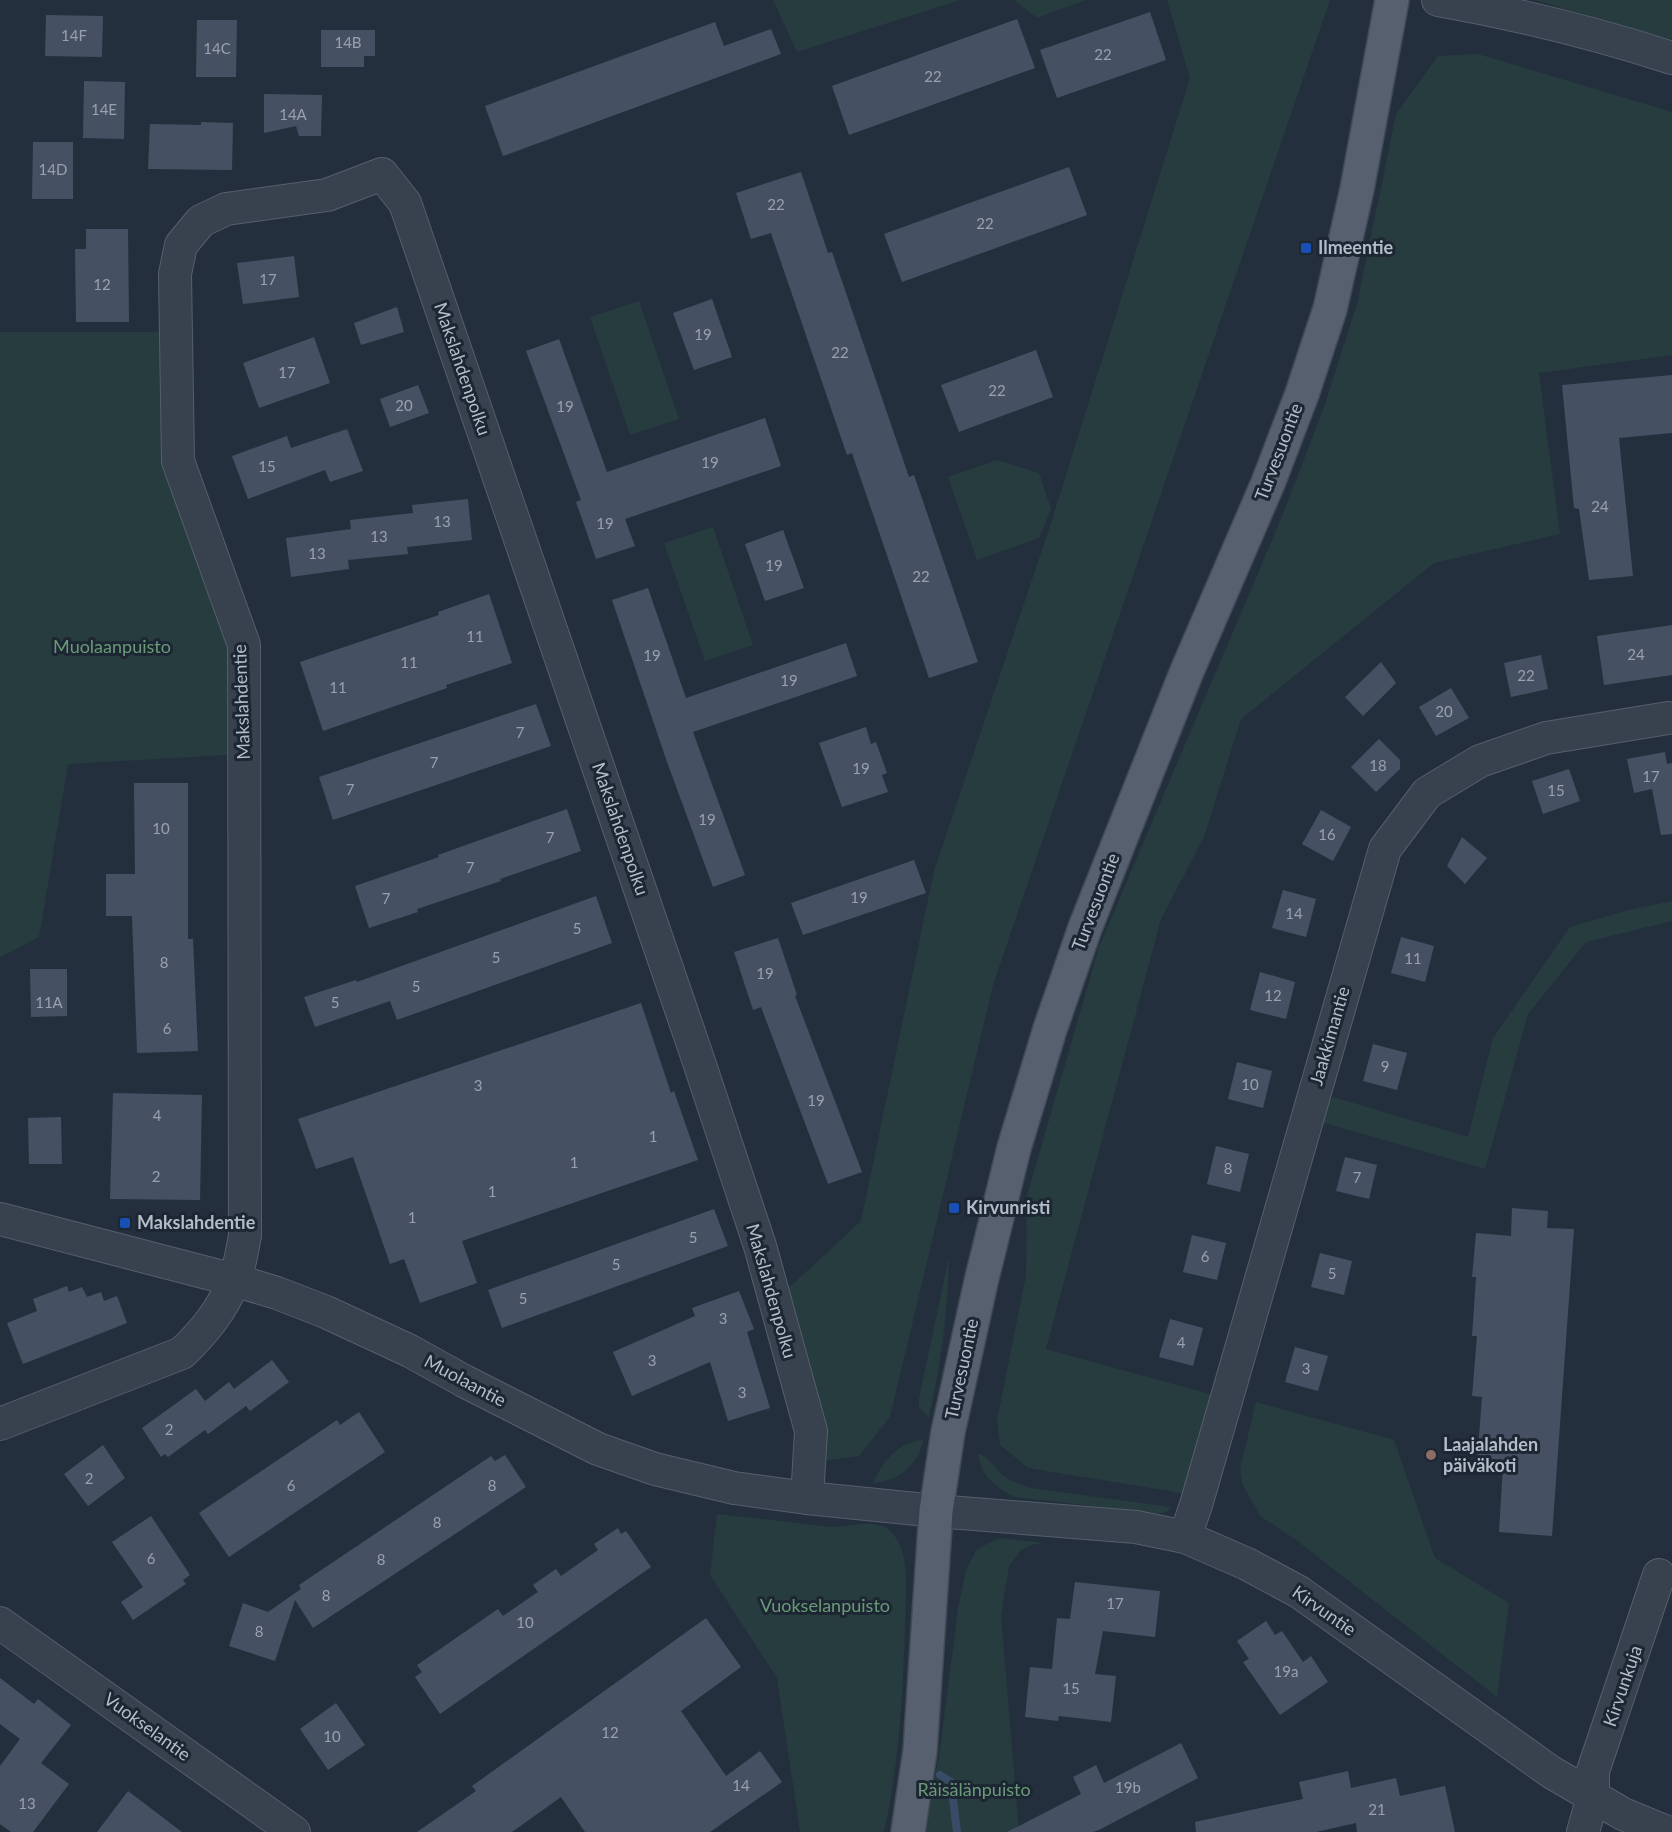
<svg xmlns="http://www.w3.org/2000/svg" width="1672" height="1832" viewBox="0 0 1672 1832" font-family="Lato,sans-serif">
<rect width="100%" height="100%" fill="#242f3e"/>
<g fill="#263c3f">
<polygon points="773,0 960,0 797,52"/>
<polygon points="1014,0 1086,0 1037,18"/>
<polygon points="1167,0 1330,0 993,985 890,1417 859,1456 816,1462 780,1296 861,1221 934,871 1051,523 1190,78"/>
<polygon points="1535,0 1672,0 1672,40"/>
<polygon points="1478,54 1672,112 1672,355 1539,373 1560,534 1434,563 1241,719 1204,837 1161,919 1046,1349 1213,1395 1187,1494 1028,1468 1000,1445 997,1421 1026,1275 1027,1196 1099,947 1283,514 1324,407 1357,304 1396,114 1438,56"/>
<polygon points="639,301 679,419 630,435 590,317"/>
<polygon points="0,332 162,332 228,642 228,755 68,764 39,937 0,957"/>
<polygon points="997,460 1039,473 1051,509 1039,538 977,560 948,477"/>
<polygon points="713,527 753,645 705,661 664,543"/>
<polygon points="1672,901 1672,921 1586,942 1528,1014 1485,1169 1317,1121 1333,1097 1468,1137 1493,1038 1570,927 1629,910"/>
<path d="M949 1256C948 1311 941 1364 929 1417L919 1408V1399Z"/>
<polygon points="1256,1402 1394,1440 1435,1558 1509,1603 1497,1697 1295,1539 1260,1516 1242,1483 1240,1469"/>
<path d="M923 1440C918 1466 899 1481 873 1483 882 1462 899 1441 923 1440Z"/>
<path d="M978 1453C992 1459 993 1467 1004 1476 1012 1482 1022 1485 1031 1488L1171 1507C1165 1516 1155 1513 1145 1512L1014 1497C995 1487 980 1475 978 1453Z"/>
<path d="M717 1514 832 1527C850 1527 874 1518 889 1530 897 1537 902 1549 904 1558 908 1580 905 1605 905 1627 903 1695 899 1765 884 1832H800L777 1678 710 1575Z"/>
<polygon points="999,1538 1044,1543 1031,1545 1021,1550 1009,1566 1001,1616 1019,1832 924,1832 939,1756 958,1609 966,1570 977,1549"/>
</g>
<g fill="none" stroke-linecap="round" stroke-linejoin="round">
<polyline stroke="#394c67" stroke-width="8" points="940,1775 951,1782 957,1832"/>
</g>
<g fill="#455162">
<polygon points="1150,12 1166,60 1057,98 1040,50"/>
<polygon points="46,15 103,16 102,57 45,56"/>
<polygon points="1017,19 1035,68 849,135 832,86"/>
<polygon points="197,20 237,20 236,77 196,77"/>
<polygon points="715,22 724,46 771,29 781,54 503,156 485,106"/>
<polygon points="321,30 375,30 375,56 364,56 364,67 321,67"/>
<polygon points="84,81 125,82 124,139 83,138"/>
<polygon points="264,94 322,95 321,136 299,136 296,126 264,133"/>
<polygon points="201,122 233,123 232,170 148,169 150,124 201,125"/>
<polygon points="33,142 73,142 73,199 32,199"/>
<polygon points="1069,167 1087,215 902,282 884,234"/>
<polygon points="801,172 828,253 832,252 909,477 914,475 978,662 929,678 852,453 847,455 771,233 751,239 736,193"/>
<polygon points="86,229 128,229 129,322 76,322 75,249 86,249"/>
<polygon points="294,256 299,297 243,304 237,263"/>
<polygon points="712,299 732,357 694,370 673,313"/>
<polygon points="397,307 404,332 361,345 354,323"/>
<polygon points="314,337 330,383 259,408 243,363"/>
<polygon points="559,339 607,472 765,418 781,466 625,519 635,546 596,559 576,502 581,500 526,351"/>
<polygon points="1036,350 1053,397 959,432 941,385"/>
<polygon points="1672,375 1672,433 1619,438 1633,576 1589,580 1579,509 1574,508 1562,385"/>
<polygon points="418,385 429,413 390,427 380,399"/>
<polygon points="347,429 363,471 330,482 325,470 248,499 232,456 287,436 291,448"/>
<polygon points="468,499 472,540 407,547 408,554 348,560 349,569 291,577 286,538 351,529 350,520 413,513 412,505"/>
<polygon points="783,530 804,588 765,601 745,544"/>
<polygon points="648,588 686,698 846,643 857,676 693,732 745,875 713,887 667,762 612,600"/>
<polygon points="489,594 512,663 446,685 447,688 323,731 300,662 439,615 438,612"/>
<polygon points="1672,625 1672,675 1604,685 1597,636"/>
<polygon points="1541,655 1548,689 1511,697 1504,663"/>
<polygon points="1381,662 1396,683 1363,716 1345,697"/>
<polygon points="1451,688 1469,718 1436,736 1419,707"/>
<polygon points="536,704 551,746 333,820 319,777"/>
<polygon points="866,727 871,744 876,742 887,773 882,775 888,792 842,807 819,743"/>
<polygon points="1379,739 1400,760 1400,769 1376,792 1351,767"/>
<polygon points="1665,752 1667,764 1672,763 1672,834 1661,835 1652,789 1634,793 1627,759"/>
<polygon points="1569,769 1580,801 1543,814 1532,781"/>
<polygon points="134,783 188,783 188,939 193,939 198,1051 137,1053 132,916 106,916 106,874 135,874"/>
<polygon points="567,809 581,851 500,879 501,881 417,909 418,912 369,928 355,886 439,857 438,855"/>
<polygon points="1321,810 1351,827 1333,861 1302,844"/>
<polygon points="1462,837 1487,858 1465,884 1447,866"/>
<polygon points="914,860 926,893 803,935 791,903"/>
<polygon points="1283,890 1316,899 1306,937 1272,928"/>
<polygon points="596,896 612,943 397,1020 390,1001 315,1027 304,997 356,980 357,982"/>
<polygon points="1401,937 1434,946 1425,982 1391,973"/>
<polygon points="778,938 797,995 795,996 862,1172 828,1184 761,1007 753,1010 734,952"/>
<polygon points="30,969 67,969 67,1016 31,1017"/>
<polygon points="1260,972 1295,982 1286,1019 1250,1010"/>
<polygon points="641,1003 671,1093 674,1091 698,1160 462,1241 477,1283 420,1303 404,1259 390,1264 353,1157 316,1169 298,1119"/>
<polygon points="1373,1044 1407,1053 1397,1090 1363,1081"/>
<polygon points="1237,1062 1272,1071 1263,1108 1228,1099"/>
<polygon points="113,1093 202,1095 200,1200 110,1199"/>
<polygon points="61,1117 62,1164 29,1164 28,1118"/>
<polygon points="1216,1146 1249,1154 1240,1192 1207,1184"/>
<polygon points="1345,1157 1377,1165 1369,1199 1336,1191"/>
<polygon points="1512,1208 1548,1211 1547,1228 1574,1229 1552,1536 1499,1532 1503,1465 1477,1463 1482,1397 1472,1396 1477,1336 1472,1336 1476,1277 1472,1277 1476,1233 1511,1236"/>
<polygon points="714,1209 728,1246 502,1328 488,1290"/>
<polygon points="1192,1235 1226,1243 1217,1280 1183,1272"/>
<polygon points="1320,1253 1352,1261 1344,1295 1311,1287"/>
<polygon points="67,1286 69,1292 82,1287 87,1297 101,1292 104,1301 117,1296 127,1323 23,1364 7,1323 37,1311 33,1299"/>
<polygon points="739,1291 754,1329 747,1332 770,1408 728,1421 710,1362 632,1396 613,1352 695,1316 692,1308"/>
<polygon points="1170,1319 1203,1328 1193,1366 1159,1357"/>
<polygon points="1295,1347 1328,1356 1318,1391 1285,1382"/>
<polygon points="272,1360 289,1382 250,1411 246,1406 208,1434 205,1430 168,1457 165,1454 161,1457 142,1428 196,1389 205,1401 229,1382 234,1389"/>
<polygon points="359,1412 385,1452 229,1557 199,1513 337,1420 340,1425"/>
<polygon points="103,1445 125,1478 88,1506 64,1474"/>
<polygon points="505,1455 526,1487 313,1628 295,1600 275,1661 229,1646 243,1603 268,1612 301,1589 299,1585 491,1456 495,1461"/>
<polygon points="151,1516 190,1575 183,1580 186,1584 133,1620 121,1602 143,1587 112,1542"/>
<polygon points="618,1528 621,1534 626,1531 651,1567 440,1714 415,1677 422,1672 417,1665 498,1609 503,1616 538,1592 533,1585 556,1569 561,1576 598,1550 594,1544"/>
<polygon points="1075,1582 1160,1591 1155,1637 1103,1631 1095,1674 1116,1676 1111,1722 1059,1716 1058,1721 1025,1717 1030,1667 1052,1669 1057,1618 1070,1619"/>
<polygon points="706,1618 741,1667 681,1711 726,1776 760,1751 782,1782 710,1832 585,1832 561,1797 512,1832 417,1832 476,1791 472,1786"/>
<polygon points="1266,1621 1275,1635 1282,1631 1303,1662 1311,1656 1328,1682 1280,1715 1243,1662 1249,1659 1237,1641"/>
<polygon points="0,1678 34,1704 38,1699 71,1725 41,1763 69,1784 33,1832 11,1832 0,1824 0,1766 20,1739 0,1724"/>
<polygon points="336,1703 365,1745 328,1770 300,1729"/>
<polygon points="1181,1743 1198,1778 1099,1830 1093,1832 1007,1832 1081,1794 1073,1777 1096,1765 1104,1783"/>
<polygon points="1348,1771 1351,1788 1396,1778 1400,1796 1445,1786 1455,1832 1357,1832 1356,1823 1316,1832 1196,1832 1195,1822 1303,1799 1299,1782"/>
<polygon points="128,1791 182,1832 97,1832"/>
</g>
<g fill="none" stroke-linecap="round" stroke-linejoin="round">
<g stroke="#565f6c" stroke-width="34">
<g id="minor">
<path d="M1438 0C1518 14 1595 33 1672 58"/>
<polyline points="0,1219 234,1280 277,1293 326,1312 410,1351 464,1381 598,1449 655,1469 734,1488 807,1498 936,1511 1136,1527 1185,1537 1247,1564 1299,1592 1551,1772 1623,1814 1667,1832"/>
<path d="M0 1424 182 1353C205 1331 221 1311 234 1281 240 1267 242 1250 245 1236L244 645 178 461 175 274 181 245 201 221 226 209 327 195 382 174 405 203 697 1056 760 1246 811 1431 807 1498"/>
<polyline points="1185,1537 1196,1505 1385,849 1427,793 1480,761 1546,738 1668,718"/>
<polyline points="0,1623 294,1832"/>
<polyline points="1583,1832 1593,1797 1593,1771 1659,1575"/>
</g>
</g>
<g stroke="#414a57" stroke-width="36">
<polyline id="major" points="908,1832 920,1751 936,1511 948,1432 981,1282 1014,1148 1050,1029 1085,928 1187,671 1268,483 1302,394 1330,309 1357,189 1392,0"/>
</g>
<use href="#minor" stroke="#38414e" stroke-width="32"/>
<use href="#major" stroke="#56606e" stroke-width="33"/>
</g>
<g fill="#1a4fb4" stroke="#1d2633" stroke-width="2">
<rect x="1300" y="242" width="12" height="12" rx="3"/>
<rect x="948" y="1202" width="12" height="12" rx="3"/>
<rect x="119" y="1217" width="12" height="12" rx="3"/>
</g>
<circle fill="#8d6e63" stroke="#1d2633" stroke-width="2" cx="1431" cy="1455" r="6"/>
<g text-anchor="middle" stroke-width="6" stroke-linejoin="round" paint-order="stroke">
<g font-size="15" fill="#98a1af">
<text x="74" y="41">14F</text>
<text x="348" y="48">14B</text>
<text x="217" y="54">14C</text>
<text x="1103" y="60">22</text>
<text x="933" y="82">22</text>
<text x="104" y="115">14E</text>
<text x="293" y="120">14A</text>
<text x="53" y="175">14D</text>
<text x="776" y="210">22</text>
<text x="985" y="229">22</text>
<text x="268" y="285">17</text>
<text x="102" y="290">12</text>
<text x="703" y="340">19</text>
<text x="840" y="358">22</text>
<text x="287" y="378">17</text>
<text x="997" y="396">22</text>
<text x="404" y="411">20</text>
<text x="565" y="412">19</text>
<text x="710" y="468">19</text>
<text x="267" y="472">15</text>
<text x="1600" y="512">24</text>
<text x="442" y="527">13</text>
<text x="605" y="529">19</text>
<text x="379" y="542">13</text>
<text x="317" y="559">13</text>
<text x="774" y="571">19</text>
<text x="921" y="582">22</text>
<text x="475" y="642">11</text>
<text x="1636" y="660">24</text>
<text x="652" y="661">19</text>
<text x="409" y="668">11</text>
<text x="1526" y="681">22</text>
<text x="789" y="686">19</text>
<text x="338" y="693">11</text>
<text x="1444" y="717">20</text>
<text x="520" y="738">7</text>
<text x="434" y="768">7</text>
<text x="1378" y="771">18</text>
<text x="861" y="774">19</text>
<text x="1651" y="782">17</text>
<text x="350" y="795">7</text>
<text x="1556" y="796">15</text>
<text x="707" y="825">19</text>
<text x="161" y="834">10</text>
<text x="1327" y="840">16</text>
<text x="550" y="843">7</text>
<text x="470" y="873">7</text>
<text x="859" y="903">19</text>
<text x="386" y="904">7</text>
<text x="1294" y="919">14</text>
<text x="577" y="934">5</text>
<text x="496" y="963">5</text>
<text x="1413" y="964">11</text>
<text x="164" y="968">8</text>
<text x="765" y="979">19</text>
<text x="416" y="992">5</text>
<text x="1273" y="1001">12</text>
<text x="49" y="1008">11A</text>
<text x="335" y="1008">5</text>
<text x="167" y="1034">6</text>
<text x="1385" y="1072">9</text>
<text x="1250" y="1090">10</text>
<text x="478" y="1091">3</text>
<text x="816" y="1106">19</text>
<text x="157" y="1121">4</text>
<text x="653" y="1142">1</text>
<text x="574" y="1168">1</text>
<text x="1228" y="1174">8</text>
<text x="156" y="1182">2</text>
<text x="1357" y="1183">7</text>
<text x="492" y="1197">1</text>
<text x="412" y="1223">1</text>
<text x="693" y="1243">5</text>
<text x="1205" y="1262">6</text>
<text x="616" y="1270">5</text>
<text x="1332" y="1279">5</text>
<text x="523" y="1304">5</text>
<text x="723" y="1324">3</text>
<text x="1181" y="1348">4</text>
<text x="652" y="1366">3</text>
<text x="1306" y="1374">3</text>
<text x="742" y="1398">3</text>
<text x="169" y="1435">2</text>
<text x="89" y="1484">2</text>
<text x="291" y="1491">6</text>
<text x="492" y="1491">8</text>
<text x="437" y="1528">8</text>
<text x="151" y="1564">6</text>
<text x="381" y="1565">8</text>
<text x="326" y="1601">8</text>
<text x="1115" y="1609">17</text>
<text x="525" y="1628">10</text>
<text x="259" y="1637">8</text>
<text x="1286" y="1677">19a</text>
<text x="1071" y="1694">15</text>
<text x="610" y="1738">12</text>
<text x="332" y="1742">10</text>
<text x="741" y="1791">14</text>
<text x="1128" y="1793">19b</text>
<text x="27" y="1809">13</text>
<text x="1377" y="1815">21</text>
</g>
<g font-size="18" font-weight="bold" fill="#b4bcc9" stroke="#1d2633" text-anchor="start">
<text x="1318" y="254">Ilmeentie</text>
<text x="966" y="1214">Kirvunristi</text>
<text x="137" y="1229">Makslahdentie</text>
<text x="1443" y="1451">Laajalahden<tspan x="1443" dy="21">päiväkoti</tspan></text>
</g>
<g font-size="18" fill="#b4bcc9" stroke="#1d2633">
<text transform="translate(462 369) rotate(71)" y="6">Makslahdenpolku</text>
<text transform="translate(1279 452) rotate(-69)" y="6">Turvesuontie</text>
<text transform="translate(242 702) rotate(-92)" y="6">Makslahdentie</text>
<text transform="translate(620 829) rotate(71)" y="6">Makslahdenpolku</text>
<text transform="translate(1096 902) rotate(-69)" y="6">Turvesuontie</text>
<text transform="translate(1330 1036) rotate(-74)" y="6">Jaakkimantie</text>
<text transform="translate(771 1291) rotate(74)" y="6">Makslahdenpolku</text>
<text transform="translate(962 1369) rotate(-78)" y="6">Turvesuontie</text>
<text transform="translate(465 1381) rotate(28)" y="6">Muolaantie</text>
<text transform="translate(1324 1611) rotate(35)" y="6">Kirvuntie</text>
<text transform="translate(1623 1686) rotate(-71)" y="6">Kirvunkuja</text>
<text transform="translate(147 1727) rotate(36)" y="6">Vuokselantie</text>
</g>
<g font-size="18" fill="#6b9a76" stroke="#1d2633">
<text x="112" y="653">Muolaanpuisto</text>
<text x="825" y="1612">Vuokselanpuisto</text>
<text x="974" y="1796">Räisälänpuisto</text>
</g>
</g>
</svg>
